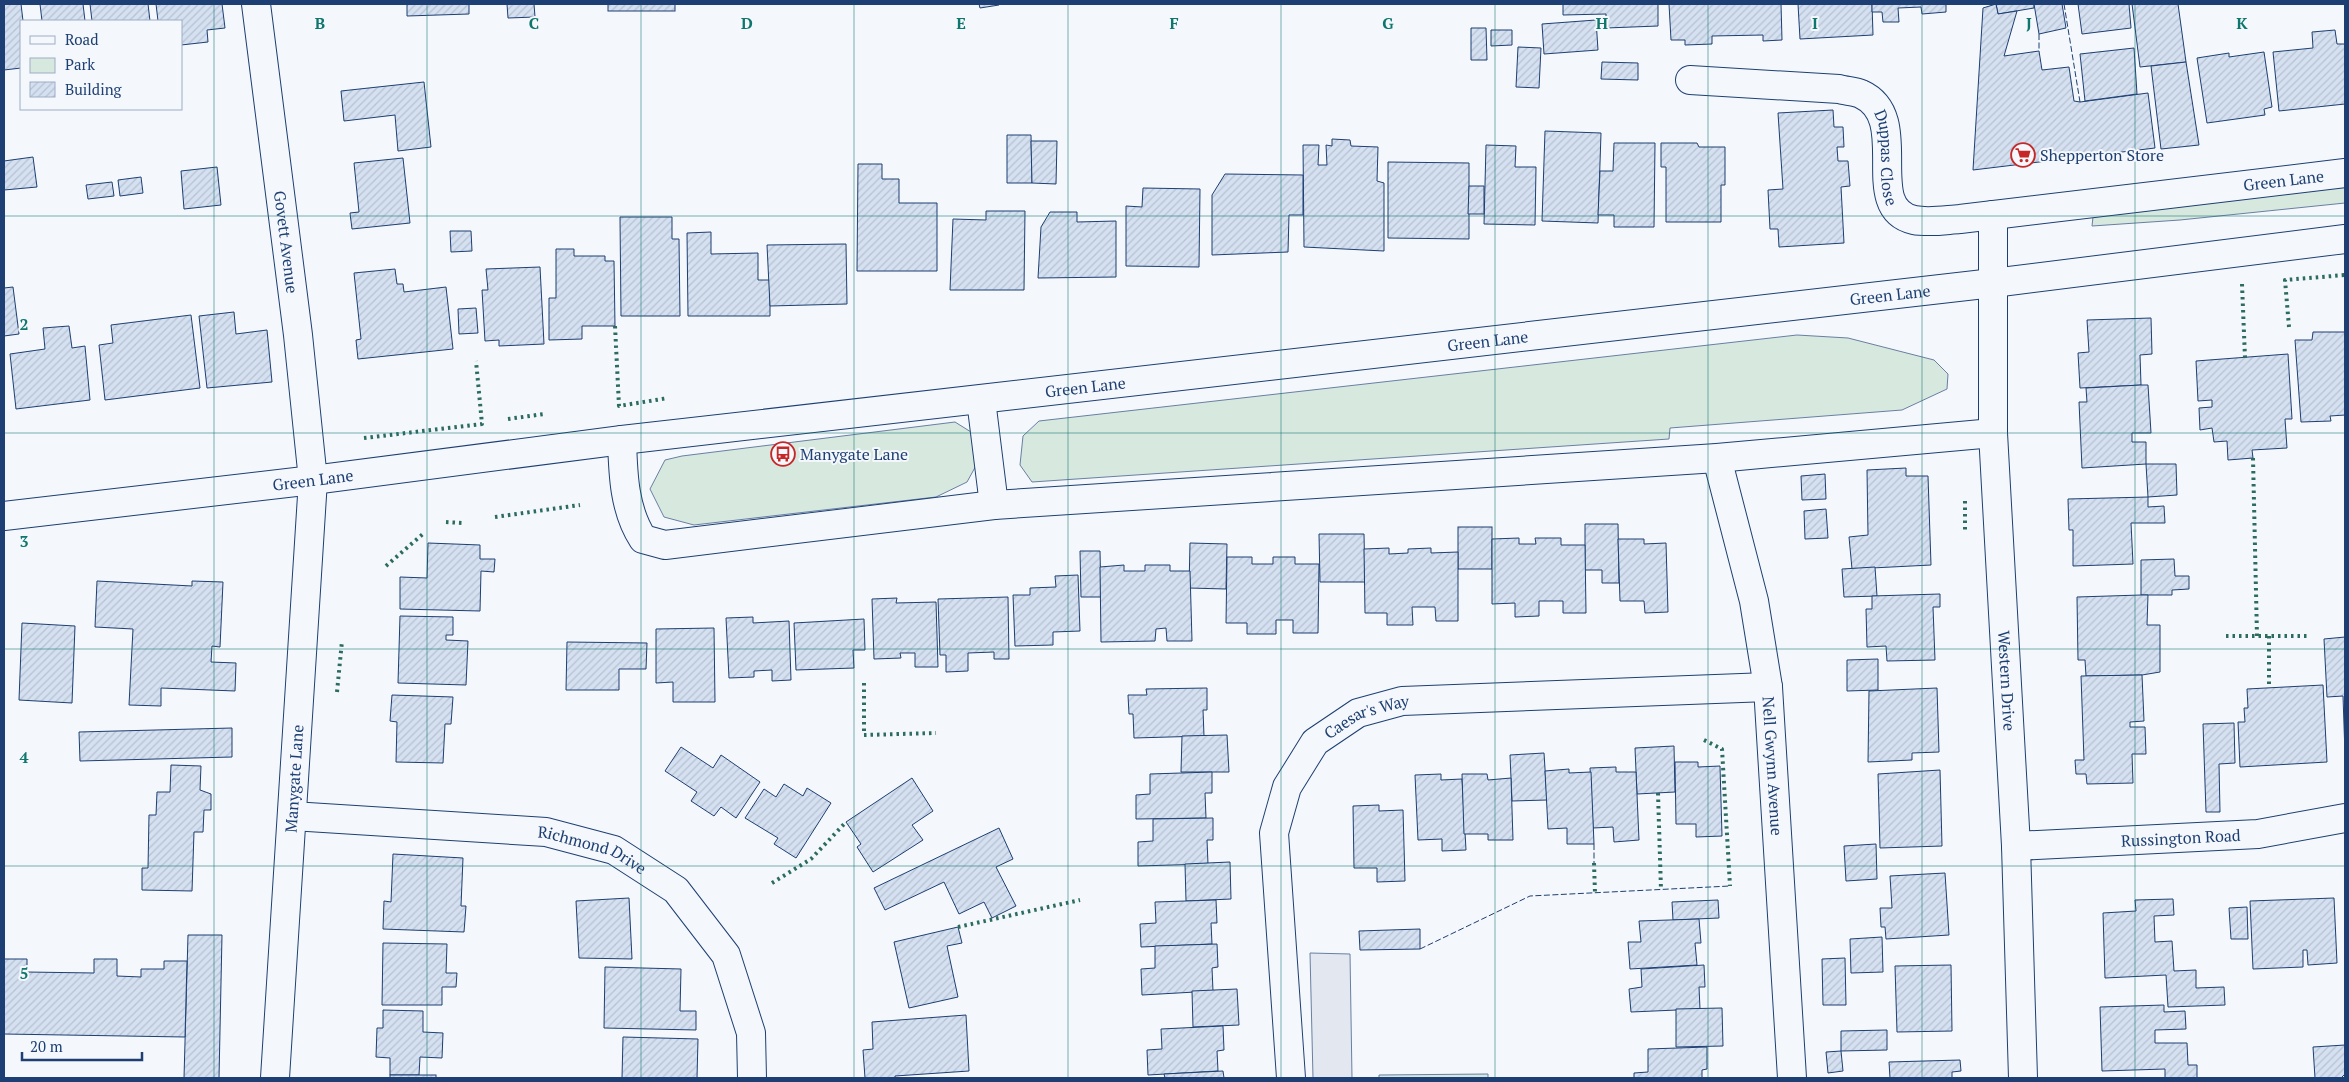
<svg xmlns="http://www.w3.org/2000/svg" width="2349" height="1082" viewBox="0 0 2349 1082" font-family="'PT Serif',serif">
<defs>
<pattern id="building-hatch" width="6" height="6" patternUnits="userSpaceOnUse" patternTransform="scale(1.25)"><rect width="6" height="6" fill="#d5e0f0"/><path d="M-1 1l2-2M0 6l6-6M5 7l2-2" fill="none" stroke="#b6c1d1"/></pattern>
</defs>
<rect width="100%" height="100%" fill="#f4f7fb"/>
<g fill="#d7e8df" stroke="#687fa3">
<polygon points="2345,187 2345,203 2180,220 2092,226 2093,217"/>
<polygon points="1797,335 1848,338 1934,360 1948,374 1947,389 1902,410 1670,428 1669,439 1032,482 1020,465 1023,436 1039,421"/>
<polygon points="955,422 971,432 978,462 967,482 936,497 694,525 664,517 650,489 665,460 682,456"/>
<polygon points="1488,1074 1488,1078 1379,1078 1379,1075"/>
</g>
<polygon fill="#e3e8f0" stroke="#687fa3" points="1310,953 1350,954 1352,1078 1313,1078"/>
<g fill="url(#building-hatch)" stroke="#1d3f73">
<polygon points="4,4 21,4 23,21 21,21 21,68 4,70"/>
<polygon points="40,4 83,4 85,21 42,21"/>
<polygon points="90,4 148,4 150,21 92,21"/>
<polygon points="156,4 222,4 225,28 207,30 208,42 181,45 181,21 158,21"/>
<polygon points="407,4 469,4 469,14 407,16"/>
<polygon points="507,4 534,4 535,17 508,18"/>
<rect x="608" y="4" width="67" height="7"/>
<polygon points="979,4 998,4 999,5 980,8"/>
<polygon points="1563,4 1658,4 1658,26 1606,28 1606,14 1563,15"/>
<polygon points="1669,4 1781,4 1782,40 1763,41 1763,35 1712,36 1712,44 1685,45 1685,40 1671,40"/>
<polygon points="1798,4 1872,4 1873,35 1800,39"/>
<polygon points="1872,4 1946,4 1946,12 1922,14 1921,7 1898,8 1899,22 1883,22 1882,12 1872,12"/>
<polygon points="1996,4 2034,4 2034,8 1998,14"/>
<polygon points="1996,4 1998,14 2017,11 2004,56 2039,51 2042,70 2069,67 2074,101 2080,102 2148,93 2155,148 1973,170 1983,8"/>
<polygon points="2034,4 2062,4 2066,28 2039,34"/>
<polygon points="2078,4 2129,4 2131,28 2082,34"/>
<polygon points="2132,4 2178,4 2186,62 2140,67"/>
<polygon points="1596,20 1598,50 1544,54 1542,24"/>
<polygon points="1471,28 1486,28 1487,60 1471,60"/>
<polygon points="1491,30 1512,30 1512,45 1491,46"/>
<polygon points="2335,30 2337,44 2345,44 2345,104 2279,111 2273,52 2313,48 2312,32"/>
<polygon points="1518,47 1541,48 1539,88 1516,87"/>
<polygon points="2134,48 2137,94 2085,101 2080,54"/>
<polygon points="2264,52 2272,107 2264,109 2265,115 2207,123 2197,58 2229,53 2229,57"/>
<polygon points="1602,62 1638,63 1638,80 1601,79"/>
<polygon points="2186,62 2199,145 2161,149 2151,66"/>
<polygon points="424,82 431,147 398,151 395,115 344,121 341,91"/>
<polygon points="1833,110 1834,127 1843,127 1844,147 1837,147 1838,161 1848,161 1850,186 1841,187 1844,243 1779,247 1778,229 1770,229 1768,190 1783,189 1778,113"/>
<polygon points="1545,131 1601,133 1598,223 1542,221"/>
<polygon points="1007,135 1031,135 1032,183 1007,183"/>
<polygon points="1332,139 1350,140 1351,146 1378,147 1377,181 1384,183 1384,251 1304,247 1303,145 1319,145 1318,165 1327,165 1326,145 1332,146"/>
<polygon points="1031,141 1057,141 1056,184 1032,183"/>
<polygon points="1614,143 1655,143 1654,227 1614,227 1614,215 1598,215 1600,171 1613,171"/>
<polygon points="1661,143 1697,143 1699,147 1725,147 1725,185 1721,185 1721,222 1666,222 1666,167 1661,167"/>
<polygon points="1486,145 1516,146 1515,167 1536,167 1535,225 1484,224"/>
<polygon points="33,157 37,187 4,190 4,161"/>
<polygon points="403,158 410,223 352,229 350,213 359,212 354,163"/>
<polygon points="1388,162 1469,163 1469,239 1388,238"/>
<polygon points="858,164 882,164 882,179 899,179 899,203 937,203 937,271 857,271"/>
<polygon points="217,167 221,205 184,209 181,171"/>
<polygon points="1225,174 1303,175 1303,215 1289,215 1288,252 1212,255 1212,195"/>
<polygon points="141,177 143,193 120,196 118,180"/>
<polygon points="112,182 114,196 88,199 86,185"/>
<polygon points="1469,186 1484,186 1484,214 1468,214"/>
<polygon points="1143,188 1200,189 1199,267 1126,266 1126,206 1142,207"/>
<polygon points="986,211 1025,211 1024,290 950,290 953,219 986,220"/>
<polygon points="1050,212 1077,212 1077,222 1116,221 1116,277 1038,278 1041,227"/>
<polygon points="620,217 672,217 672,239 679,239 680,316 621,316"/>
<polygon points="450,231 471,231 472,251 451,252"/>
<polygon points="711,232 711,254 758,253 758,280 770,280 770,316 688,316 687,233"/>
<polygon points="846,244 847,304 770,306 767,245"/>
<polygon points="556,249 574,249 574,256 605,256 605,261 614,261 615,326 582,326 582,339 549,340 549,298 556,298"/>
<polygon points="540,267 544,344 499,346 499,340 485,341 482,290 488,290 486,269"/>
<polygon points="395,269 397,284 403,284 404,292 446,287 453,349 358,359 356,340 361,339 354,273"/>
<polygon points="13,287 19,334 4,336 4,288"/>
<polygon points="476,308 478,333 459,334 458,309"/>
<polygon points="234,312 236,334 267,330 272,382 207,388 199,316"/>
<polygon points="191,315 200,388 105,400 99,345 113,343 111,325"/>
<polygon points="2151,318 2152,354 2140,355 2141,385 2080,388 2078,353 2089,352 2087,320"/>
<polygon points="69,326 72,348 85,346 90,400 16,409 10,354 45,349 43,328"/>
<polygon points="2313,332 2345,332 2345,415 2330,416 2331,421 2301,422 2295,340 2312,340"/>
<polygon points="2288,354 2292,419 2285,419 2287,448 2252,450 2253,458 2228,460 2227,441 2214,442 2212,428 2200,430 2199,408 2212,407 2212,400 2198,401 2196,361"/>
<polygon points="2141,385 2148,385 2151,433 2132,433 2132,442 2146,442 2146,464 2082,468 2079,402 2087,402 2086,388"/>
<polygon points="2146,464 2176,464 2177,495 2148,497"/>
<polygon points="1906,468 1906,476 1928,476 1931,565 1852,569 1849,537 1868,535 1867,470"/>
<polygon points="1825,474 1826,499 1802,500 1801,476"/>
<polygon points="2148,497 2148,507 2164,506 2165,523 2131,523 2133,564 2073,566 2073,530 2069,530 2068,499"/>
<polygon points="1826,509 1828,538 1805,539 1804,511"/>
<polygon points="1585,524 1618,524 1619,583 1602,583 1602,570 1585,570"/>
<rect x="1458" y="527" width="34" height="42"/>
<polygon points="1319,534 1364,534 1365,582 1320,582"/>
<polygon points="1519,538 1519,544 1536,544 1535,538 1561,538 1561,545 1585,545 1586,613 1563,613 1563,601 1539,601 1539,616 1515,617 1515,603 1492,604 1492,539"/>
<polygon points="1618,539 1644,539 1644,544 1666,543 1668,612 1645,613 1644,601 1620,601"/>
<polygon points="428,543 480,545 480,559 495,559 494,572 481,571 480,611 400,609 400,577 427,578"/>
<polygon points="1190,543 1227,544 1226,589 1189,588"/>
<polygon points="1389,548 1389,554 1408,553 1408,549 1431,548 1431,553 1458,552 1458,621 1436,621 1435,607 1412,607 1413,625 1387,625 1387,613 1365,613 1364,549"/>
<polygon points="1080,551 1100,551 1101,597 1081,597"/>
<polygon points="1227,557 1252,557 1252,564 1273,564 1273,557 1295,557 1295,564 1319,564 1318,633 1293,633 1293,620 1276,620 1276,634 1247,634 1247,623 1226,623"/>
<polygon points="2174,559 2175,576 2189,576 2189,589 2172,590 2172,595 2141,595 2141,560"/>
<polygon points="1124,565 1124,571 1145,571 1145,565 1170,565 1170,571 1190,571 1192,641 1167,641 1166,628 1156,629 1155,641 1101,642 1100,567"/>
<polygon points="1875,567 1877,596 1844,597 1842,569"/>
<polygon points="1078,575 1080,631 1053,632 1053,645 1015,646 1013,595 1030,595 1030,588 1056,587 1055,576"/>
<polygon points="97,581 192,586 192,581 223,582 220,647 212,646 211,662 236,663 235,691 161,688 161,706 129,705 133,629 95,627"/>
<polygon points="1940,594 1940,607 1933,607 1935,660 1887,661 1886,646 1867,647 1866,609 1872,609 1872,596"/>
<polygon points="2141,595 2148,595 2147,625 2160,625 2160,672 2142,675 2086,676 2085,660 2078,660 2077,597"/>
<polygon points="1008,597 1009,659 994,659 994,652 968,653 968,671 946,672 946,655 940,655 938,599"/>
<polygon points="897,598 896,603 936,602 938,667 915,667 915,653 900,653 901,658 874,659 872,599"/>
<polygon points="400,616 453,617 453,635 446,635 446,640 468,641 466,685 398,683"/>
<polygon points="753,617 753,623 789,621 791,680 772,681 772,670 754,671 754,677 729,678 726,618"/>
<polygon points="864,619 865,650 853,650 854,668 796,670 794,623"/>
<polygon points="22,623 75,626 72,703 19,700"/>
<polygon points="714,628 715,702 673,702 673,682 656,683 656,629"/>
<polygon points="2345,637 2345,754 2343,696 2327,697 2324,639"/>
<polygon points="567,642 647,643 646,669 619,669 619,690 566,690"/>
<polygon points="1878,659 1878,690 1847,691 1847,660"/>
<polygon points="2142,675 2144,721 2130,722 2130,727 2145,727 2146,754 2132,754 2133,783 2087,784 2086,774 2076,774 2075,760 2084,760 2081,676"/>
<polygon points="2323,685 2327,762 2240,767 2238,722 2245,722 2244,708 2248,708 2247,689"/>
<polygon points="1207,688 1207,710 1203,710 1204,736 1134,738 1133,714 1129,714 1128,695 1147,695 1146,689"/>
<polygon points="1937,688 1939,752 1912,753 1912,760 1868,762 1869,691"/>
<polygon points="392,695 453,697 451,724 445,724 443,763 396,762 397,722 390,721"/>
<polygon points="2234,723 2235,763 2219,764 2220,812 2206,812 2203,724"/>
<polygon points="232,728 232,757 80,761 79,732"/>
<polygon points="1227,735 1229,772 1181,772 1182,736"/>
<polygon points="1674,746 1675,792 1637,794 1635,748"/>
<polygon points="681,747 713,768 721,755 760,782 736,818 721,807 714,816 691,801 697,792 665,771"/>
<polygon points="1544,753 1547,800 1512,801 1510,755"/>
<polygon points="1675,762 1698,762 1698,767 1720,766 1722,836 1696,837 1696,824 1676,824"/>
<polygon points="171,765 201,766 200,790 211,794 211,810 204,810 203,832 194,832 192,891 142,890 142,868 148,868 149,815 156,815 157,792 170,792"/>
<polygon points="1616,767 1616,772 1636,772 1639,840 1614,842 1613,827 1593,828 1590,768"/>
<polygon points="1569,769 1569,773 1591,772 1594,844 1567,844 1567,828 1548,829 1545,771"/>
<polygon points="1940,770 1942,846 1880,848 1878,774"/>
<polygon points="1212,772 1212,793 1205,793 1206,818 1136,819 1136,795 1150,794 1150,774"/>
<polygon points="1441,774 1441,780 1462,779 1466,850 1442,851 1442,839 1418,840 1415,775"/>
<polygon points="1462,774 1487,774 1488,780 1511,778 1513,840 1488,840 1488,834 1464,834"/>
<polygon points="912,778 933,811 912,825 923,840 873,872 857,847 861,844 846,822"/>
<polygon points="784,784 803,796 807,788 831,803 796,858 774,844 778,838 745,818 764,789 776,797"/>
<polygon points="1379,805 1379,811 1403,810 1405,881 1377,882 1377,868 1354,868 1353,806"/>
<polygon points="1213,818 1213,840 1207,840 1208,864 1138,866 1138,842 1153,841 1153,819"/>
<polygon points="999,828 1013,859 996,867 1016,906 992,918 984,902 959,914 944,882 885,910 874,888"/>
<polygon points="1876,844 1877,879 1846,881 1844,846"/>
<polygon points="393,854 463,858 461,906 466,906 464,932 383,929 384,901 391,902"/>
<polygon points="1230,862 1231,899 1186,901 1185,864"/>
<polygon points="1945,873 1949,935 1886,939 1885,927 1881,927 1880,908 1892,908 1890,876"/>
<polygon points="629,898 632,959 579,958 576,901"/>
<polygon points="2334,898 2337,963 2308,965 2307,950 2303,950 2303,967 2253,969 2250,901"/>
<polygon points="2173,899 2174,915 2154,916 2155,942 2172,941 2174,971 2196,970 2196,988 2224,987 2225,1005 2168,1007 2166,975 2105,978 2103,913 2136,911 2135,900"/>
<polygon points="1216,900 1217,923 1211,923 1212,944 1141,947 1140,924 1156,923 1155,902"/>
<polygon points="1718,900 1719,918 1673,920 1672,902"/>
<polygon points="2247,907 2248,939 2231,939 2229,908"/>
<polygon points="1699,919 1701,943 1695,943 1697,965 1630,969 1628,942 1641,942 1639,921"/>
<polygon points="958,927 962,943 947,946 958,997 909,1008 894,942"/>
<polygon points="1420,929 1420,949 1360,950 1359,931"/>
<polygon points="188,935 222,935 219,1078 184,1078"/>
<polygon points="1882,937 1883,972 1851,973 1850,939"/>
<polygon points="383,943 447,944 446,973 457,973 456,987 442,987 442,1005 382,1005"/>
<polygon points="1217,944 1218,967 1212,968 1213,991 1142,995 1141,969 1155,968 1155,946"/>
<polygon points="1845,958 1846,1005 1823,1005 1822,959"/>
<polygon points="4,959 27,959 27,972 94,973 94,959 117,959 117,976 141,977 141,969 164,969 164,961 187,961 185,1037 4,1034"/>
<polygon points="1704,965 1705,987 1699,987 1700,1009 1631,1012 1629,989 1642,987 1641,969"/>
<polygon points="1951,965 1952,1031 1897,1032 1895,966"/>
<polygon points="605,967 681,969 680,1011 696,1011 696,1030 604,1028"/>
<polygon points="1237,989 1239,1025 1193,1027 1192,991"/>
<polygon points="2164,1005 2164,1012 2185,1011 2186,1029 2155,1030 2155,1043 2187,1043 2188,1065 2197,1065 2197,1078 2165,1078 2165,1069 2102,1071 2100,1007"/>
<polygon points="1722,1008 1723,1046 1676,1047 1676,1009"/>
<polygon points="383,1010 423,1011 423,1032 443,1033 442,1058 420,1057 419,1075 390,1075 390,1058 376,1057 377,1028 383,1028"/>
<polygon points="966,1015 969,1071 895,1076 895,1078 865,1078 863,1050 873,1049 872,1022"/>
<polygon points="1223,1026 1224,1050 1217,1051 1218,1071 1148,1075 1147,1050 1162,1049 1161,1029"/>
<polygon points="1887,1030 1887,1050 1841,1051 1841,1031"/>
<polygon points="623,1037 698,1039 697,1078 622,1078"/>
<polygon points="2345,1045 2345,1074 2341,1078 2315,1078 2313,1047"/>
<polygon points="1707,1047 1707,1069 1702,1070 1702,1078 1634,1078 1634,1073 1648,1072 1648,1049"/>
<polygon points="1841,1051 1843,1071 1828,1073 1826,1052"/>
<polygon points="1960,1060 1961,1071 1952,1072 1952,1078 1890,1078 1889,1062"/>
<polygon points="1223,1071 1224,1078 1165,1078 1164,1074"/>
<rect x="390" y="1075" width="46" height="3"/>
</g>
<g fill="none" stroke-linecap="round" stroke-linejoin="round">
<g stroke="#1d3f73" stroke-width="30">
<g id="street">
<path id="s1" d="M256 4 298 335 313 480"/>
<path id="s2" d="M1690 80 1839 89C1845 91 1855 91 1861 94 1914 118 1860 208 1914 220 1929 223 1945 220 1960 219L2345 173"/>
<path id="s3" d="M1993 215V433L2016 846 2023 1078"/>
<polyline points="981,400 994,505"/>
<path d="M622 440C623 474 624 510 643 539L665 545 994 505 1717 458 1993 433"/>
<path id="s4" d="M1717 458 1754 601 1768 687 1792 1078"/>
<path id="s5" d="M292 816 546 832 614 850 676 890 726 955 751 1033 752 1078"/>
<path id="s6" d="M2016 846 2258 834 2345 818"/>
<path id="s7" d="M1291 1078 1274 833 1287 787 1315 742 1358 713 1402 701 1768 687"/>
</g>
</g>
<g stroke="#1d3f73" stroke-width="30">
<g id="secondary">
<path id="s8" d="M4 516 313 480 622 440 1993 283 2345 239"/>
<path id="s9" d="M275 1078 313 480"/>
</g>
</g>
<use href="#street" stroke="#f4f7fb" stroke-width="28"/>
<use href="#secondary" stroke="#f4f7fb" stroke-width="28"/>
<g stroke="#2c6c60" stroke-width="4" stroke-dasharray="2.5 4" stroke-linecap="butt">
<polyline points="2242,284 2245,358"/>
<polyline points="615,326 619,406 668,398"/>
<polyline points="2289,327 2285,280 2345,275"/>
<polyline points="508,419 544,414"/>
<polyline points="364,438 482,424 476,361"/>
<polyline points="2253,458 2257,636"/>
<polyline points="1965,501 1965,533"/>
<polyline points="495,517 580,505"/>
<polyline points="446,522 462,523"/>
<polyline points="386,566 424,533"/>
<polyline points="2226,636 2309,636"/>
<polyline points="2269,636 2269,688"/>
<polyline points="864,683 864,735 936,733"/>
<polyline points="337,692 342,641"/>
<polyline points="1704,740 1722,749 1730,886"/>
<polyline points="1658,793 1661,890"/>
<polyline points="1594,863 1595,893"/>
<polyline points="772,883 811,859 846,822"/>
<polyline points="958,927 1080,900"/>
</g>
<g stroke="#1d3f73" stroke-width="1" stroke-dasharray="6 2.5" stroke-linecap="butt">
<polyline points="2064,4 2080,102"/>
<polyline points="2039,34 2039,51"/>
<polyline points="1594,844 1594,863"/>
<polyline points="1420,949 1530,896 1730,886"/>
</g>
</g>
<path fill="none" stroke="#0f766e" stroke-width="1" stroke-opacity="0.55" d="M214 4V1078M427 4V1078M641 4V1078M854 4V1078M1068 4V1078M1281 4V1078M1495 4V1078M1708 4V1078M1922 4V1078M2135 4V1078M4 216H2345M4 433H2345M4 649H2345M4 866H2345"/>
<defs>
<g id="supermarket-ring" transform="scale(1.25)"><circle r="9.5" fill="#f4f7fb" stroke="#c62828" stroke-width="1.5"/><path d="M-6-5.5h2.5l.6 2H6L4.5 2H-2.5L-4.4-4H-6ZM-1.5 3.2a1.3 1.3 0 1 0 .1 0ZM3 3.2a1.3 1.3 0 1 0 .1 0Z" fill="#c62828"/></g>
<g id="bus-ring" transform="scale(1.25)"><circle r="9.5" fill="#f4f7fb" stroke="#c62828" stroke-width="1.5"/><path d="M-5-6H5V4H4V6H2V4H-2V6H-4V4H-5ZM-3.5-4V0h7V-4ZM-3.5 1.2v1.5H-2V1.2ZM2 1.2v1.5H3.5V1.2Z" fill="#c62828"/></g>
</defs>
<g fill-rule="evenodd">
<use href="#supermarket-ring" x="2023" y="155"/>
<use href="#bus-ring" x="783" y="454"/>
</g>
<g text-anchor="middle" stroke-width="4" stroke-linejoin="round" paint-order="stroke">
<g font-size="16" fill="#1d3f73" stroke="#f4f7fb" text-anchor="start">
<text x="2040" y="161">Shepperton Store</text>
<text x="800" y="460">Manygate Lane</text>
</g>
<g font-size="16" fill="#1d3f73" stroke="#f4f7fb">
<text dy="6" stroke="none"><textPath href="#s2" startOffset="245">Duppas Close</textPath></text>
<text dy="6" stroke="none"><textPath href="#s2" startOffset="692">Green Lane</textPath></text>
<text dy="6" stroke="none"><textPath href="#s1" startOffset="240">Govett Avenue</textPath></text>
<text dy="6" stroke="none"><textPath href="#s8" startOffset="1899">Green Lane</textPath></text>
<text dy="6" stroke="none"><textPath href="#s8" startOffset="1494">Green Lane</textPath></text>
<text dy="6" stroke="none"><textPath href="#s8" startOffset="1089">Green Lane</textPath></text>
<text dy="6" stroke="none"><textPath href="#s8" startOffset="311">Green Lane</textPath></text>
<text dy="6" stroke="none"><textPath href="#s3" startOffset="466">Western Drive</textPath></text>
<text dy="6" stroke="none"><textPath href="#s7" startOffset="405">Caesar's Way</textPath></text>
<text dy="6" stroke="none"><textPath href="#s4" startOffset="314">Nell Gwynn Avenue</textPath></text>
<text dy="6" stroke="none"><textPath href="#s9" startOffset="300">Manygate Lane</textPath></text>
<text dy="6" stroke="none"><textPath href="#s6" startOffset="165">Russington Road</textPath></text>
<text dy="6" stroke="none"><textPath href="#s5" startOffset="304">Richmond Drive</textPath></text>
</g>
</g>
<g font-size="16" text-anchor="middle" font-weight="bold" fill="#0f766e" stroke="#f4f7fb" stroke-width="4" stroke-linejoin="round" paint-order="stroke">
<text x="320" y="29">B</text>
<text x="534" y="29">C</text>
<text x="747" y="29">D</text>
<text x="961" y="29">E</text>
<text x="1174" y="29">F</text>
<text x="1388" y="29">G</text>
<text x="1602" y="29">H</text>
<text x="1815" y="29">I</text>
<text x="2029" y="29">J</text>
<text x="2242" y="29">K</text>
<text x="24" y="330">2</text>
<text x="24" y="547">3</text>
<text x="24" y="763">4</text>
<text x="24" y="979">5</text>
</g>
<rect width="2349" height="1082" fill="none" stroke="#1d3f73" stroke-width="10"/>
<rect x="20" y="20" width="162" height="90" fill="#f4f7fb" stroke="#9eadc5"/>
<rect x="30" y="36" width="25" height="8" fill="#f4f7fb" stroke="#9eadc5"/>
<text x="65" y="45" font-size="15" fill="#1d3f73">Road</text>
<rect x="30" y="58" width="25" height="15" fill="#d7e8df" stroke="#9eadc5"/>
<text x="65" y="70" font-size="15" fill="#1d3f73">Park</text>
<rect x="30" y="82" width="25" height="15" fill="url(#building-hatch)" stroke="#9eadc5"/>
<text x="65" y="95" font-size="15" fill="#1d3f73">Building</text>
<path d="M22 1052v8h120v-8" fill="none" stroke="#1d3f73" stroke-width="2.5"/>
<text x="30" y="1052" font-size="15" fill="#1d3f73" stroke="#f4f7fb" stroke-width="4" paint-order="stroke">20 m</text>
</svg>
